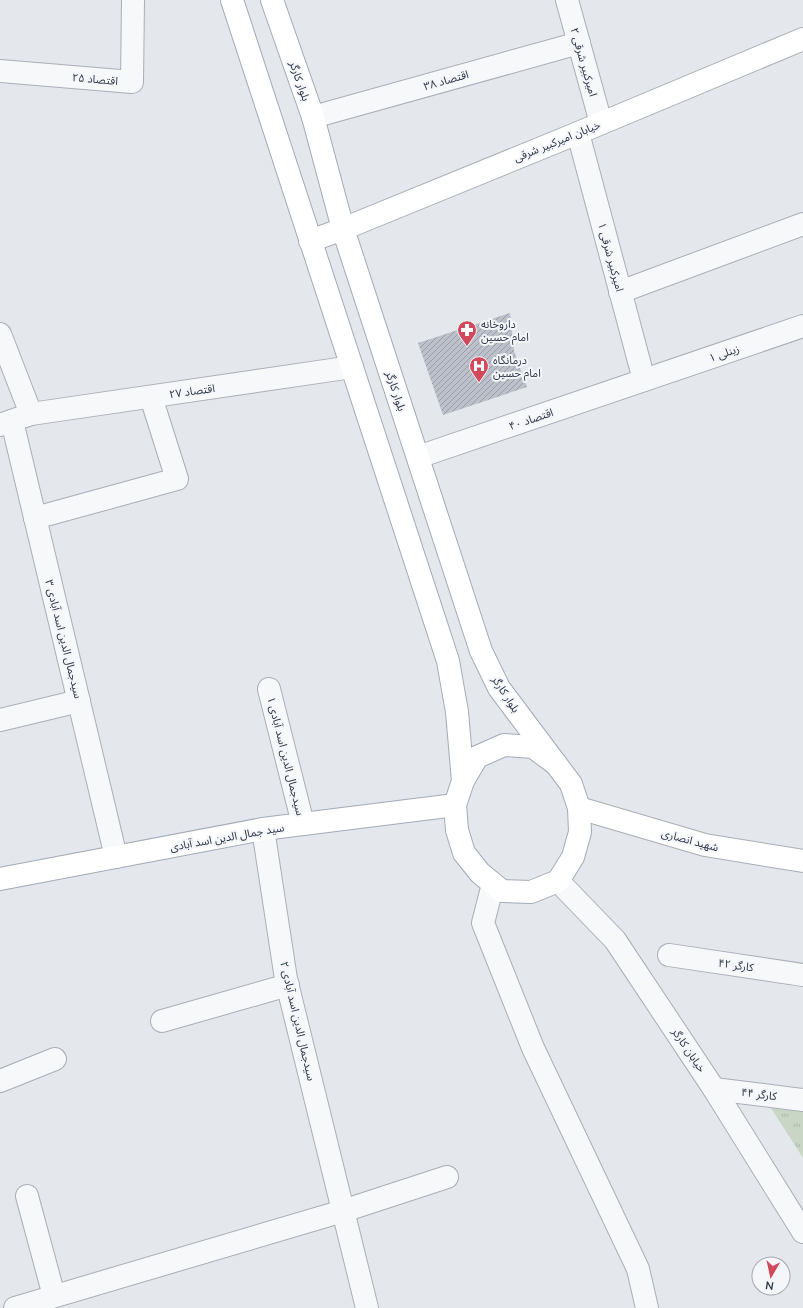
<svg xmlns="http://www.w3.org/2000/svg" width="803" height="1308" viewBox="0 0 803 1308" font-family="Mulish,'Noto Sans Arabic',sans-serif">
<defs>
<pattern id="grass-tufts" width="24" height="20" patternUnits="userSpaceOnUse"><rect width="24" height="20" fill="#c9d6c5"/><path d="M3 7l-1-3M5 7V3M7 7l1-3M15 17l-1-3M17 17v-4M19 17l1-3" fill="none" stroke="#adb8ab"/></pattern>
<pattern id="building-hatch" width="6" height="6" patternUnits="userSpaceOnUse"><rect width="6" height="6" fill="#bbc0ca"/><path d="M-1 1l2-2M0 6l6-6M5 7l2-2" fill="none" stroke="#989da6"/></pattern>
</defs>
<rect width="100%" height="100%" fill="#e4e7ec"/>
<polygon fill="url(#grass-tufts)" points="771,1108 803,1112 803,1158"/>
<polygon fill="url(#building-hatch)" points="510,313 514,351 527,387 443,415 418,343"/>
<g fill="none" stroke-linecap="round" stroke-linejoin="round">
<g stroke="#a9aeb7" stroke-width="24">
<g id="minor">
<polyline points="567,0 601,123"/>
<polyline points="0,71 132,82 133,0"/>
<polyline points="313,117 579,43"/>
<polyline points="578,133 644,380"/>
<polyline points="620,292 803,224"/>
<polyline points="0,334 31,414"/>
<polyline points="12,421 116,857"/>
<polyline points="0,425 31,414 352,367"/>
<polyline points="418,457 803,326"/>
<polyline points="35,518 177,479 151,397"/>
<polyline points="269,689 303,824"/>
<polyline points="0,720 79,701"/>
<polyline points="263,829 286,979 367,1308"/>
<polyline points="493,884 483,923 533,1048 638,1269 647,1308"/>
<polyline points="669,955 803,975"/>
<polyline points="162,1021 288,985"/>
<polyline points="0,1081 55,1059"/>
<polyline points="714,1089 803,1100"/>
<polyline points="27,1196 54,1296"/>
<polyline points="15,1308 343,1211 447,1177"/>
</g>
</g>
<g stroke="#a9aeb7" stroke-width="24">
<polyline id="tertiary" points="558,881 615,940 714,1089 803,1232"/>
</g>
<g stroke="#a9aeb7" stroke-width="24">
<g id="secondary">
<polyline points="310,241 343,229 578,133 803,39"/>
<polyline points="579,808 705,845 803,861"/>
</g>
</g>
<g stroke="#a3abb8" stroke-width="24">
<g id="primary">
<polyline points="232,0 448,661 457,712 463,781"/>
<polyline points="272,0 313,117 343,229 481,651 499,688 556,764"/>
<polygon points="504,745 533,747 556,764 571,784 579,808 580,832 573,857 558,881 531,892 502,891 480,873 464,853 457,830 455,805 463,781 477,757"/>
<polyline points="0,879 263,829 455,805"/>
</g>
</g>
<use href="#minor" stroke="#f7f8fa" stroke-width="22"/>
<use href="#tertiary" stroke="#f7f8fa" stroke-width="22"/>
<use href="#secondary" stroke="#fff" stroke-width="22"/>
<use href="#primary" stroke="#fff" stroke-width="22"/>
</g>
<defs>
<g id="pharmacy-pin" transform="scale(1)"><path d="M0 17L-7.5 6A9.5 9.5 0 1 1 7.5 6Z" fill="#d1495b" stroke="#f4f6f9"/><path d="M-2-6h4v4h4v4h-4v4h-4v-4h-4v-4h4Z" fill="#fff"/></g>
<g id="hospital-pin" transform="scale(1)"><path d="M0 17L-7.5 6A9.5 9.5 0 1 1 7.5 6Z" fill="#d1495b" stroke="#f4f6f9"/><path d="M-5-5h3v3.5h4V-5h3V5h-3V1.5h-4V5h-3Z" fill="#fff"/></g>
</defs>
<g fill-rule="evenodd">
<use href="#pharmacy-pin" x="467" y="330"/>
<use href="#hospital-pin" x="479" y="366"/>
</g>
<g text-anchor="middle" stroke-width="4" stroke-linejoin="round" paint-order="stroke">
<g font-size="11" fill="#2b3445" stroke="#f4f6f9">
<text transform="translate(584 62) rotate(74)" y="4">امیرکبیر شرقی ۲</text>
<text transform="translate(95 79) rotate(5)" y="4">اقتصاد ۲۵</text>
<text transform="translate(446 80) rotate(-16)" y="4">۳۸ اقتصاد</text>
<text transform="translate(300 81) rotate(71)" y="4">بلوار کارگر</text>
<text transform="translate(557 141) rotate(-22)" y="4">خیابان امیرکبیر شرقی</text>
<text transform="translate(611 257) rotate(75)" y="4">امیرکبیر شرقی ۱</text>
<text transform="translate(724 353) rotate(-19)" y="4">زینلی ۱</text>
<text transform="translate(192 391) rotate(-8)" y="4">اقتصاد ۲۷</text>
<text transform="translate(396 391) rotate(72)" y="4">بلوار کارگر</text>
<text transform="translate(531 419) rotate(-19)" y="4">اقتصاد ۴۰</text>
<text transform="translate(64 639) rotate(76)" y="4">سیدجمال الدین اسد آبادی ۳</text>
<text transform="translate(506 694) rotate(57)" y="4">بلوار کارگر</text>
<text transform="translate(286 756) rotate(76)" y="4">سیدجمال الدین اسد آبادی ۱</text>
<text transform="translate(227 837) rotate(-10)" y="4">سید جمال الدین اسد آبادی</text>
<text transform="translate(690 840) rotate(15)" y="4">شهید انصاری</text>
<text transform="translate(736 965) rotate(8)" y="4">کارگر ۴۲</text>
<text transform="translate(298 1021) rotate(77)" y="4">سیدجمال الدین اسد آبادی ۲</text>
<text transform="translate(689 1050) rotate(56)" y="4">خیابان کارگر</text>
<text transform="translate(759 1094) rotate(7)" y="4">کارگر ۴۴</text>
</g>
<g font-size="11" fill="#2b3445" stroke="#f4f6f9" text-anchor="start">
<text x="481" y="328">داروخانه<tspan x="481" dy="13">امام حسین</tspan></text>
<text x="493" y="364">درمانگاه<tspan x="493" dy="13">امام حسین</tspan></text>
</g>
</g>
<g transform="translate(771 1276) rotate(189)"><circle r="19" fill="#f4f6f9" stroke="#a4a8b1"/>
<path d="M0-3L7 15L0 10L-7 15Z" fill="#d1495b"/>
<text y="-6" font-size="11" font-weight="bold" text-anchor="middle" fill="#2b3445">N</text>
</g>
</svg>
